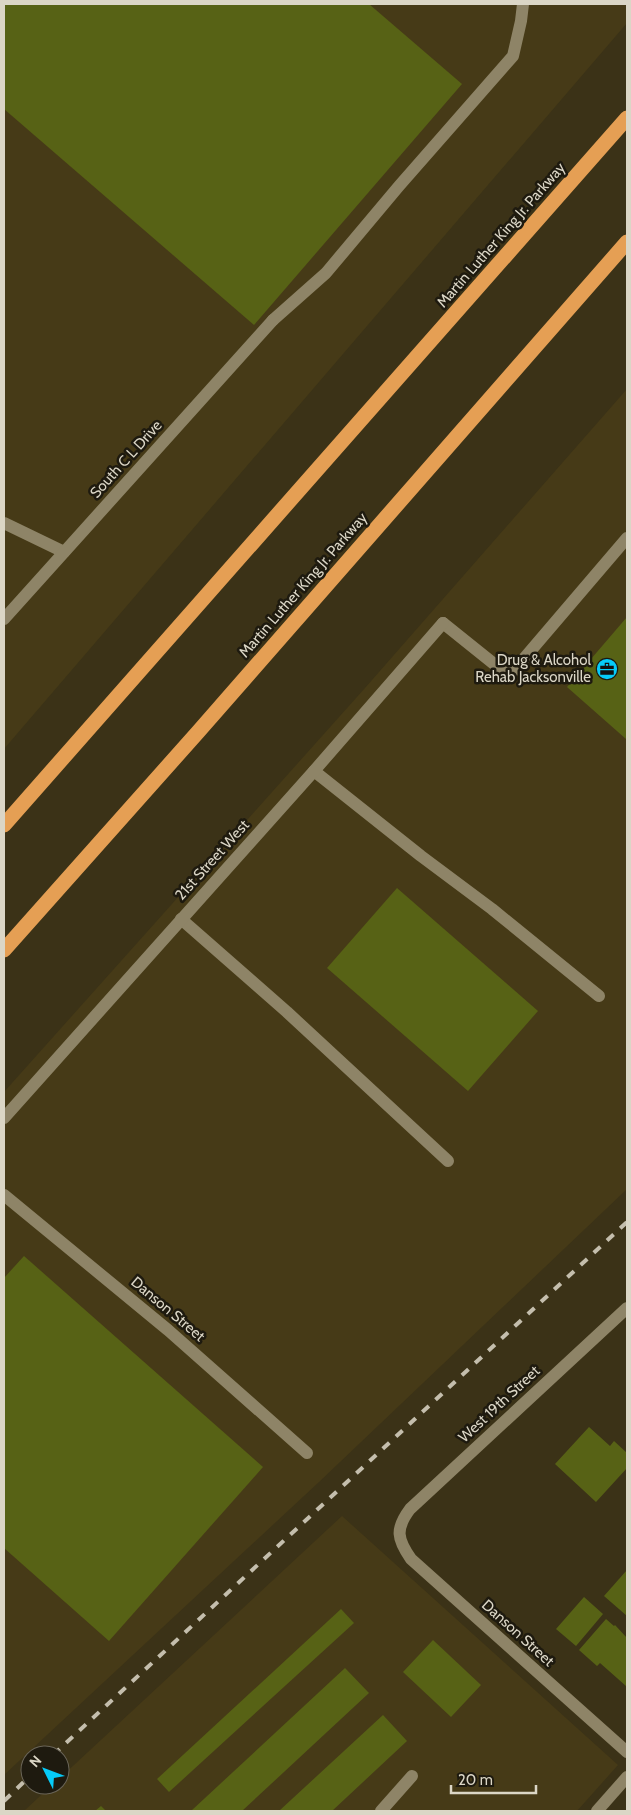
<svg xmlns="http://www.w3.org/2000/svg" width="631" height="1815" viewBox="0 0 631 1815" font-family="Cabin,sans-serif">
<rect width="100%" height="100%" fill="#3b3217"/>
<g fill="#463a17">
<polygon points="4,4 627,4 627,23 4,749"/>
<polygon points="627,389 627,1189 319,1482 4,1775 4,1092 365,688"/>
<polygon points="342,1516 618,1765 577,1811 24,1811 52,1785 60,1785 60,1778"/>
</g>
<g fill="#576215">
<polygon points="4,4 369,4 462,84 254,325 4,109"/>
<polygon points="627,617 627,737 626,739 567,687"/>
<polygon points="397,888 538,1011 468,1091 327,968"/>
<polygon points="24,1256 263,1467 109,1641 4,1548 4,1278"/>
<polygon points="589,1427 610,1446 614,1441 627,1453 627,1468 596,1502 555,1464"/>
<polygon points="627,1570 627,1616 604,1596"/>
<polygon points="584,1597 603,1614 576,1646 556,1629"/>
<polygon points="341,1609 354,1623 169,1792 157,1779"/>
<polygon points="606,1619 614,1626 615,1625 627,1638 626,1686 600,1663 597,1666 579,1650"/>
<polygon points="433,1640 481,1685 451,1717 403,1672"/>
<polygon points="345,1668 369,1693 242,1811 191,1811"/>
<polygon points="383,1715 407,1741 332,1811 279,1811"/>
<polygon points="101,1806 106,1811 95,1811"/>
</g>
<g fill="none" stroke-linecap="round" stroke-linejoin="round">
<g stroke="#8e8467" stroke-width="12">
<polyline points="273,320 326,273 399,186 513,56 521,21 523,4"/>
<polyline points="4,523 64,552"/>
<polyline points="443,623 509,676 627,538"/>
<polyline points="314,771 421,856 492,909 599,996"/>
<polyline points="181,919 287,1012 448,1161"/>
<polyline points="381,1811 412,1776"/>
</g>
<g stroke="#8e8467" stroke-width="12">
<polyline points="4,619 273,320"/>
<polyline points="4,1118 314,771 443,623"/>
<polyline points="4,1195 168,1330 307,1453"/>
<path d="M627 1308 410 1509C395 1529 397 1539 411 1559L627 1752"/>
<polyline points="597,1811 627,1777"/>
</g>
<g stroke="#e59f54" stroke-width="15">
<polyline points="4,825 627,118"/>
<polyline points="4,950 198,732 627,242"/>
</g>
<g stroke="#c4bead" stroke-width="4" stroke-dasharray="9 9" stroke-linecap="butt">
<polyline points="53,1755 627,1222"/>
<polyline points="4,1801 30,1776"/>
</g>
</g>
<defs>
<g id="office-disc" transform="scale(1.125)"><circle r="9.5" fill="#06cbf9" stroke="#1e1a0f"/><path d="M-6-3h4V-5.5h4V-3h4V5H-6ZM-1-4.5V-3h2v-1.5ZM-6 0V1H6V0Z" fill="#111"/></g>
</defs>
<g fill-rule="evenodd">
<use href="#office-disc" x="607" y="669"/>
</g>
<g text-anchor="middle" stroke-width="5" stroke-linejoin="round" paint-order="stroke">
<g font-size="15" fill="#dbd6c6" stroke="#1e1a0f">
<text transform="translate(501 235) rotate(-49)" y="5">Martin Luther King Jr. Parkway</text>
<text transform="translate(126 459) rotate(-48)" y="5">South C L Drive</text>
<text transform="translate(303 585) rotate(-49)" y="5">Martin Luther King Jr. Parkway</text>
<text transform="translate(212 860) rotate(-48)" y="5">21st Street West</text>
<text transform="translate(168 1309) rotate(40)" y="5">Danson Street</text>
<text transform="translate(499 1404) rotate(-43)" y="5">West 19th Street</text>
<text transform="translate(518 1633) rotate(42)" y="5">Danson Street</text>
</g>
<g font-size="15" fill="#dbd6c6" stroke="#1e1a0f" text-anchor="end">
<text x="591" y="665">Drug &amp; Alcohol<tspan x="591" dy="17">Rehab Jacksonville</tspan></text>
</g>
</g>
<rect width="631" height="1815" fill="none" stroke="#dbd6c6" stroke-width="10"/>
<g transform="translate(45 1770) rotate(312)"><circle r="24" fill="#1e1a0f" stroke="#6a6558"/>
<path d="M0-4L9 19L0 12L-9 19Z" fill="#06cbf9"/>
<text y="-8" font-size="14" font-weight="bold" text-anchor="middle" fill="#dbd6c6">N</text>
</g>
<path d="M451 1785v8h85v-8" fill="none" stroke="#dbd6c6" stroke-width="2.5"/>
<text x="458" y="1785" font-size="15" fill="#dbd6c6" stroke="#1e1a0f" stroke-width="4" paint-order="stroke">20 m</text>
</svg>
